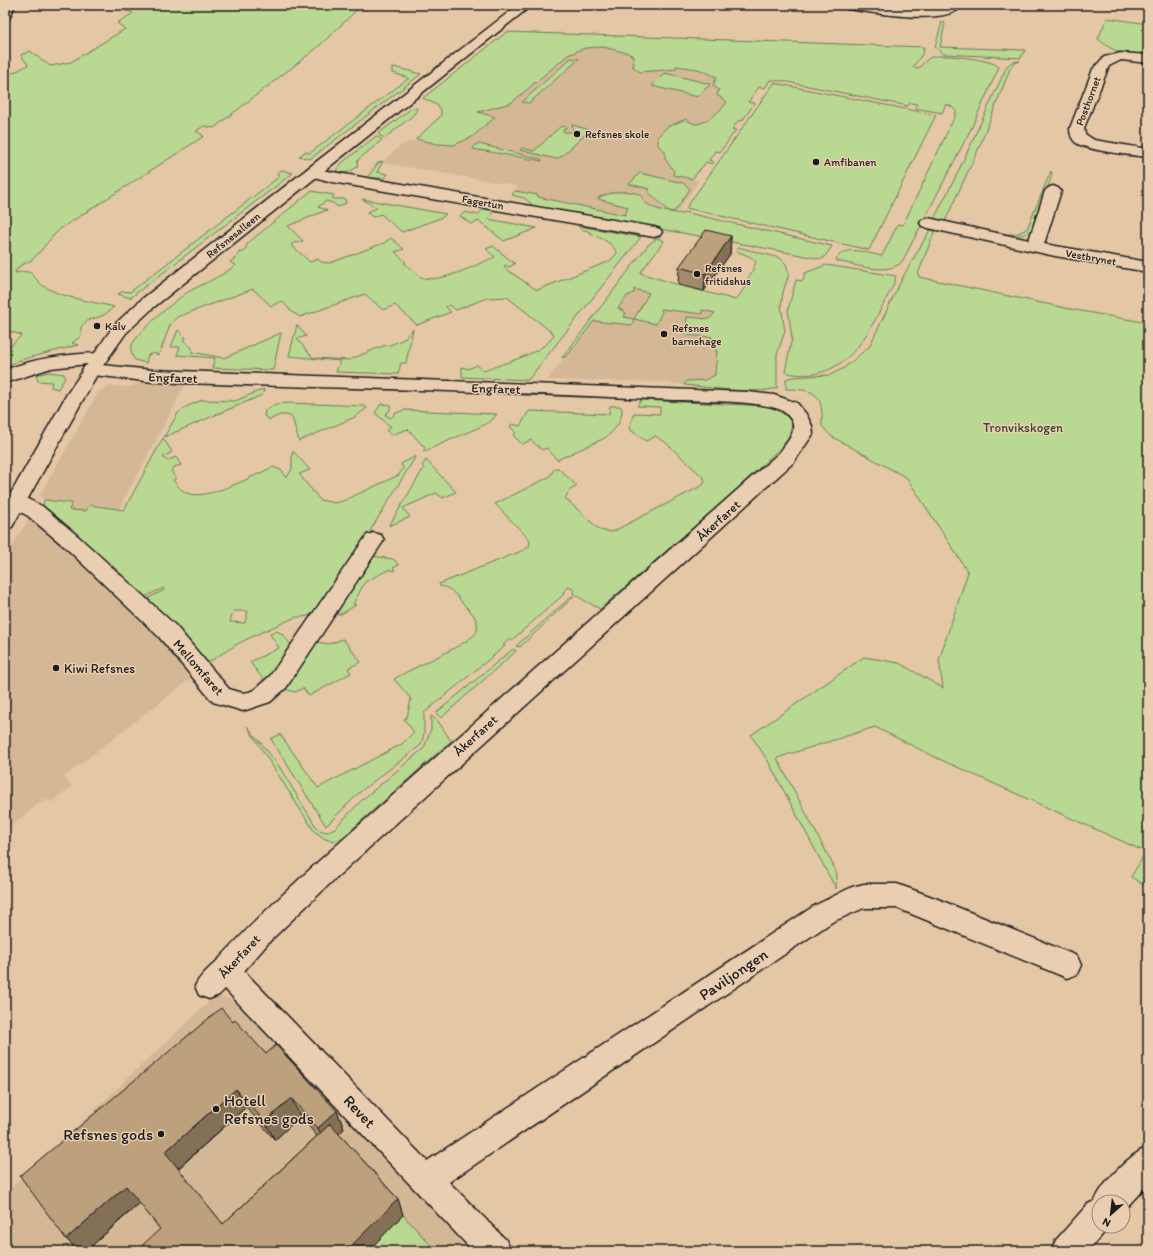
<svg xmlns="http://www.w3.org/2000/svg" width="1153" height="1256" viewBox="0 0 1153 1256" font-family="Itim,sans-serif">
<rect width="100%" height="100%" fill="#e4c7a5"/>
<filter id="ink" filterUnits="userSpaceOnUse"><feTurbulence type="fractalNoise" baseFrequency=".025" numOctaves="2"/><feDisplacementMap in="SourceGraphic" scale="8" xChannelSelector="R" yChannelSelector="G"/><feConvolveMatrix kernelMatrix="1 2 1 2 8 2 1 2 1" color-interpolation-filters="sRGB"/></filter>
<g filter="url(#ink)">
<g fill="#d4b896">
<polygon points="507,32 781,42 759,87 748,102 755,103 742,121 739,120 732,129 736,130 720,152 715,151 709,160 714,162 712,164 706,162 693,179 699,181 678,211 667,213 656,229 535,207 524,198 512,195 518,186 383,163 383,161 403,144 415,140 440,116 441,110 437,105 423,98"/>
<polygon points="638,285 718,305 727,388 674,384 667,382 547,380 594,321"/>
<polygon points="141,382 186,384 119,509 90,505 86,511 68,510 71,503 44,500 40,495 99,391 110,386 131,387"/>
<polygon points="30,519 36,522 163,638 190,679 64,777 72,787 51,802 45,799 5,830 5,558 26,523"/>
<polygon points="223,997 233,1000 419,1195 470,1251 5,1251 5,1193 59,1145 133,1073 213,998"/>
</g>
<g fill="#b9d992" stroke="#6a7a57" fill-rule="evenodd">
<path d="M155 5H362L317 48 214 128 204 126 196 131 204 136 60 229C50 238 43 249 34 258 28 264 17 264 15 273 37 268 30 278 45 287 65 299 92 301 114 307 111 309 107 313 104 315 93 320 78 319 81 336L72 343 78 345 20 360 5 367V351L22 335 5 330V77L28 65 21 55 30 51 50 66 71 62 125 29 117 23 132 14V12L125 11V10Z"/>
<polygon points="861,5 954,5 933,12"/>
<path d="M1107 18 1148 24V56C1125 54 1116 54 1098 39Z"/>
<polygon points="942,22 945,23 940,47 1025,50 1021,58 944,54 935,47"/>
<path d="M507 32 924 47 923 53 913 67 919 68C924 62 929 56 937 56 948 55 992 59 999 67L972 127 902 262C887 276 856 265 837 261L836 259C846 244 866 253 882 256L898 224 903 225 955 116 956 111 952 107 946 104 942 113 915 108 917 104 910 103 908 106 783 81 770 80 765 88 759 87 748 102 755 103 742 121 739 120 732 129 736 130 720 152 715 151 709 160 714 162 712 164 706 162 692 179 673 175 674 171 665 159V151L658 145V136L667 127 686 119C688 121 692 123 695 124 704 125 723 109 727 102L717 95 719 90 713 85 717 77 698 69 676 66V69L640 72 632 66 634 65 633 56 628 53 603 47 585 48 568 55 511 103 478 112 495 117 472 137 454 145 437 144 416 139 441 116V110L437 105 423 98Z"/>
<polygon points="571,58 579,59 529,103 522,102"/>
<polygon points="1020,61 1013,64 1010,69 978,150 945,221 944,223 933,221 958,172 1007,66 1012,62"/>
<polygon points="393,67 421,74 310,159 299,156 305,152 310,153 409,78 393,73"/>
<polygon points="665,73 710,84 698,97 652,86"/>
<polygon points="774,83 936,115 869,250 686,208"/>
<polygon points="412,108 416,108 417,110 412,116 385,138 380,136 379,133"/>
<polygon points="572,125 590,130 562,156 556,159 520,150 522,148 534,151 561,126 567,127 563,130 564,132 574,132"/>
<path d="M376 136 382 140 358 160 357 167C350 172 344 175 336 170L342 163Z"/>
<polygon points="479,144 540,159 542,160 542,161 473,149 475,145"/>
<polygon points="383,161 377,172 388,174 385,178 369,178 369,175 378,163"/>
<polygon points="281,170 293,173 130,298 118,294 123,291 130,292 280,176 276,174"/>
<path d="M1051 171 1052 175 1033 229C1019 244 978 229 960 225L1007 234H1016L1027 229Z"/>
<path d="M640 173 683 183 690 189 675 211 671 212C662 207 658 199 648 192L650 189 629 184Z"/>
<path d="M311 191 334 195 332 199H345L346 203 338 207 333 203 326 201 318 207 327 210 288 226 303 241 297 243 295 242 291 245 310 262 318 259 321 262 330 263 384 243 391 238 404 249 395 252 406 262 404 263C409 267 415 274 421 277 439 285 477 264 495 257L486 249 493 246 515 264 509 267 505 265 504 268 537 290 610 261 617 253C611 240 597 238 586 230L583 231 578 226 641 237 528 380 462 377V367L468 369 477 365 484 371C502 363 547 353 554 334L507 297 487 298 456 310 450 305 446 307 451 312 417 325 395 305 383 310 365 294 300 317 292 312 282 301 271 306 253 289 177 317 170 325 159 355 153 353 148 355 146 363 135 360C132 356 130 351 132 345 138 332 175 300 188 292 204 283 221 277 236 265L230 262 237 257 239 252H244L248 243Z"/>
<path d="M515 191 538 195V197L625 215 628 207 598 199 599 197C613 192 627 189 641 195 645 210 670 212 683 214L684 212 832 246 824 258 821 259C726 240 630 224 535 207L524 198 512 195Z"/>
<polygon points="362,199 446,214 443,217 402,232 381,214 372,217 367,212 377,208"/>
<polygon points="484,208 494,210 488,219 537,228 504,241 479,221 471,224 460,216 465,212 478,215"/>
<path d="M930 230H935L918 274 919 277 1070 309 1148 323V888L1131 877 1146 852 937 758 875 727 777 758 833 865 837 875 836 889 768 761 751 735 864 657 899 663 943 688 939 660 968 572 907 478 831 436 822 426C823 394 817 389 786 389V379L792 377 830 375 844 368 869 347 904 275Z"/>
<path d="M657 238 664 241 640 273 672 283 736 300 746 286 744 285 751 274 756 262 751 257 736 251 738 247 780 258 786 264 789 274 783 292 781 306 785 331 777 354V388C753 395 709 387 684 385L687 381 705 380 715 375 717 351 711 345 712 337 685 335 687 317 709 319 715 313 702 310V314L661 309 662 312 656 324 634 319 632 325 594 321 567 356 562 358 648 245ZM634 289 649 293 634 319 624 317 626 313 618 308 627 296 634 293Z"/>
<path d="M826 265 896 276 893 286C874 320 857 368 813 374 803 375 794 375 785 372L792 338 788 310 796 280 803 281 805 273Z"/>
<polygon points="297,325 306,336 297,339 313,358 349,360 383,346 390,345 404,339 413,329 406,363 401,363 398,374 336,372 340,361 289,356"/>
<polygon points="178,330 186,338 183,340 192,348 192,352 224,358 281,333 273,370 212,368 215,358 177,355 180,347 171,347"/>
<polygon points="49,372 64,374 65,378 58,389 51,387 52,382 38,381 36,375"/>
<polygon points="264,389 263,393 260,396 164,437 178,413 186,407 202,400 235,401"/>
<path d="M641 400 765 406 776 409 791 419 792 425 788 439 780 448 737 489 600 609 573 594 574 590 569 587 563 592 564 594 512 640 510 639 503 645 505 646 424 713V734L421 745 361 791 326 826 271 739 280 734 318 788 402 744 414 732 404 719 407 717 411 699 394 679C407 670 473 643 477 631 479 621 473 613 466 607 459 599 452 587 440 586L439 584 524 550 529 547 530 540 495 504 549 477 555 468H558L577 486 570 490 565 498 600 530 612 532 703 485 705 482 704 478 664 441H662L656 436 646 441 629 429 634 413 660 414V407L637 406Z"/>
<path d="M288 403 364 406 367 408 355 417 299 441 292 417C283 413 278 415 270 420L264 416 265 410 276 404Z"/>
<polygon points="381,404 390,405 390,410 385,415 391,418 396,413 405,410 497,414 491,421 482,426 423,452 425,448 408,429 391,435 386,430 391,427 375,413"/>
<path d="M610 406H620L622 408C622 422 615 430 605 438L557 460 547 448 542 450 531 440 522 444 513 435 516 433 510 426 512 424 520 426 529 411 609 414Z"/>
<path d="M163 438 172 452 163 457 167 461 176 457 181 465 174 467 171 471 176 478 173 480C177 485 181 491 187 493 205 502 255 475 273 467L283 471 284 476 287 477 292 469V452H294L310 470 299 474 320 500 335 503 343 501 399 475 403 468 401 464 416 456 370 531 375 533 312 615 303 617H296L264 631 239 643 204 665 145 600 164 590 163 588 143 598 43 506 44 500 72 503 69 510 86 511 90 505 124 510ZM233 611H248L245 623 230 622Z"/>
<polygon points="426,460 456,492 443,498 436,493 403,508 410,517 389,526 424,468 422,466"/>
<polygon points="372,556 393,559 399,565 393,568 395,570 392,571 390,569 365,582 353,604 356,605 341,614 335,614"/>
<polygon points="572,596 573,597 520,647 516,646"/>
<polygon points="276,631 281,633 293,647 266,683 250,662 279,648 270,634"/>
<polygon points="343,639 361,662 348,668 351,673 309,696 303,688 295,692 284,689 317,642 329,644"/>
<polygon points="513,649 516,651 441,718 436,713"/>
<polygon points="431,716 438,721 451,741 342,838 335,841 325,839 314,831 247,726 277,763 318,830 327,832 335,828 362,800 424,748 431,729"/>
<polygon points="403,1215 436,1251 381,1251 375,1244"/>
</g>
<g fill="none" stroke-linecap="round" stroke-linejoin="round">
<g stroke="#1c1c1c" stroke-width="3">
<g id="street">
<polygon points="5,5 15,5 9,19 5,20"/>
<path d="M841 5H874L919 9H934L947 5H963C948 27 871 12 847 9Z"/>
<path d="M1121 53 1148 55V63L1121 60 1109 66 1084 128 1085 134 1094 140 1148 149V157C1133 155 1086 151 1075 142 1071 138 1070 133 1070 128L1093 69 1104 57Z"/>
<polygon points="312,168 332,172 654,227 660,229 662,232 660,235 654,237 332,182 307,175 305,172 307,169"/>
<polygon points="1053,186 1058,188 1061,191 1044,244 1148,262 1148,272 1055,256 928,228 922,226 920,223 922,220 928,218 1029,240 1045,191 1048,188"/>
<path d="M99 353 105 354 108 358 105 362 51 368 5 383V370C35 358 67 354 99 353Z"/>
<path d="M91 364 153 370 748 392 774 395 797 403 806 414 812 426 813 434 794 462 338 876 271 940 244 971 427 1161 814 906 852 887 864 884H897L935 898 1077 956 1081 965 1077 974 1067 978 897 908H864L832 922 449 1182 506 1240 511 1251H473L225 989 219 995 209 999 199 995 195 986C201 974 210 968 219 959 251 924 285 892 320 860L780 452C790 438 802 427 784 412 770 400 694 401 673 400 500 391 326 388 153 382L85 374 82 370 85 366Z"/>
<polygon points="17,494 42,506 79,537 175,625 229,689 243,693 249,692 254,690 270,676 367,535 374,533 381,535 384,540 286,688 270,702 243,711 213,702 159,637 65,547 28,516 10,506 7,501 10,496"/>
<path d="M1148 1147V1184L1123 1211V1202H1099V1226H1110L1088 1251H1051L1056 1240 1088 1204 1095 1201C1102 1183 1130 1154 1148 1147Z"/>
</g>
</g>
<g stroke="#1c1c1c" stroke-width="3">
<polygon id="secondary" points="518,5 532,5 154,307 126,333 99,371 12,527 5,529 5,504 67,394 114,325 142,299 307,169"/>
</g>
<use href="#street" fill="#eaceb1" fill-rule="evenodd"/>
<use href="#secondary" fill="#eaceb1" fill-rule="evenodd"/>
</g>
<g fill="#a38a6a" stroke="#1c1c1c" fill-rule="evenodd">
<polygon points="731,236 730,254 704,291 678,285 679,267"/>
<path d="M233 1022 266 1054 337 1111 344 1129 339 1134 398 1199 403 1215 160 1229 140 1203 86 1251H79L66 1239ZM246 1107 275 1140 300 1116 317 1136 223 1224 178 1169Z"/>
</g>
<g fill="#847056" stroke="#1c1c1c">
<polygon points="731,236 730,254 704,291 705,274"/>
<polygon points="236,1089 246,1107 177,1169 165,1152"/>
<polygon points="291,1098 300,1116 275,1140 265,1122"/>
<polygon points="337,1111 344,1129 326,1146 318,1128"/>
<polygon points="126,1186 140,1202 86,1251 79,1251 66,1239"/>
<polygon points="398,1199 403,1215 368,1251 346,1251"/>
</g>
<g fill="#bda07b" stroke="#1c1c1c">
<polygon points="706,230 731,236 705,274 679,267"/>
<polygon points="221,1008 233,1022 235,1020 266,1054 276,1045 337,1111 318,1128 291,1098 265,1122 236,1089 165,1152 223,1224 330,1124 398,1199 346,1251 136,1251 160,1229 126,1186 66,1239 20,1176"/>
</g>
</g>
<g fill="#1c1c1c" stroke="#eaceb1" stroke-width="1.5">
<circle cx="577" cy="134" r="4"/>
<circle cx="816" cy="162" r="4"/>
<circle cx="697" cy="274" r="4"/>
<circle cx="97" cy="326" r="4"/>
<circle cx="664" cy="334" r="4"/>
<circle cx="56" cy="668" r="4"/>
<circle cx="216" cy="1109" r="4"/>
<circle cx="161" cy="1134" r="4"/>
</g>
<g text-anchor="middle" stroke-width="3" stroke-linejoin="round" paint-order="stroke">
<g font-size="11" fill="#1c1c1c" stroke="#eaceb1">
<text transform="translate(1088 101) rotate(-69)" y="4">Posthornet</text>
<text transform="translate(483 202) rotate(10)" y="4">Fagertun</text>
<text transform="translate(233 235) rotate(-39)" y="4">Refsnesalleen</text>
<text transform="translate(1091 257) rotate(10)" y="4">Vestbrynet</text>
</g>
<g font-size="11" fill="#1c1c1c" stroke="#eaceb1" text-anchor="start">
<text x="585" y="138">Refsnes skole</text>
<text x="824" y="166">Amfibanen</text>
<text x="705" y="272">Refsnes<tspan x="705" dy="13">fritidshus</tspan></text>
<text x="105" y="330">Kalv</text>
<text x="672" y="332">Refsnes<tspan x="672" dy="13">barnehage</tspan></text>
</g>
<g font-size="13" fill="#1c1c1c" stroke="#eaceb1">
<text transform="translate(173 377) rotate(2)" y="5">Engfaret</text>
<text transform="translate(496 388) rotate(2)" y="5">Engfaret</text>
<text transform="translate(718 520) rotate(-42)" y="5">Åkerfaret</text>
<text transform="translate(199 667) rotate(49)" y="5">Mellomfaret</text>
<text transform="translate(475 735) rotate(-42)" y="5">Åkerfaret</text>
<text transform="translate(239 956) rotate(-47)" y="5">Åkerfaret</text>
</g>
<g font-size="13" fill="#3b4234" stroke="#eaceb1">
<text x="1023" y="432">Tronvikskogen</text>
</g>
<g font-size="13" fill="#1c1c1c" stroke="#eaceb1" text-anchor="start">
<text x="64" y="673">Kiwi Refsnes</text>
</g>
<g font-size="16" fill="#1c1c1c" stroke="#eaceb1">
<text transform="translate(733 974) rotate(-34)" y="6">Paviljongen</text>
<text transform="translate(360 1111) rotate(47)" y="6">Revet</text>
</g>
<g font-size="16" fill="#1c1c1c" stroke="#eaceb1" text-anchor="start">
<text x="224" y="1106">Hotell<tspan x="224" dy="18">Refsnes gods</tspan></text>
<text x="153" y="1140" text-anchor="end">Refsnes gods</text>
</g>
</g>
<rect width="1153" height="1256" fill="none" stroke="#eaceb1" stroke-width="20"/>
<rect x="10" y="10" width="1133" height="1236" fill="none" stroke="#1c1c1c" stroke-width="1.5" filter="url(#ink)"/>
<g transform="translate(1111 1214) rotate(208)"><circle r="19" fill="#eaceb1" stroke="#988775"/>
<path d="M0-3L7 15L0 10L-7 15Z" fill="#1c1c1c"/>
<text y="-6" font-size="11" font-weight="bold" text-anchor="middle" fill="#1c1c1c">N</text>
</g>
</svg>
